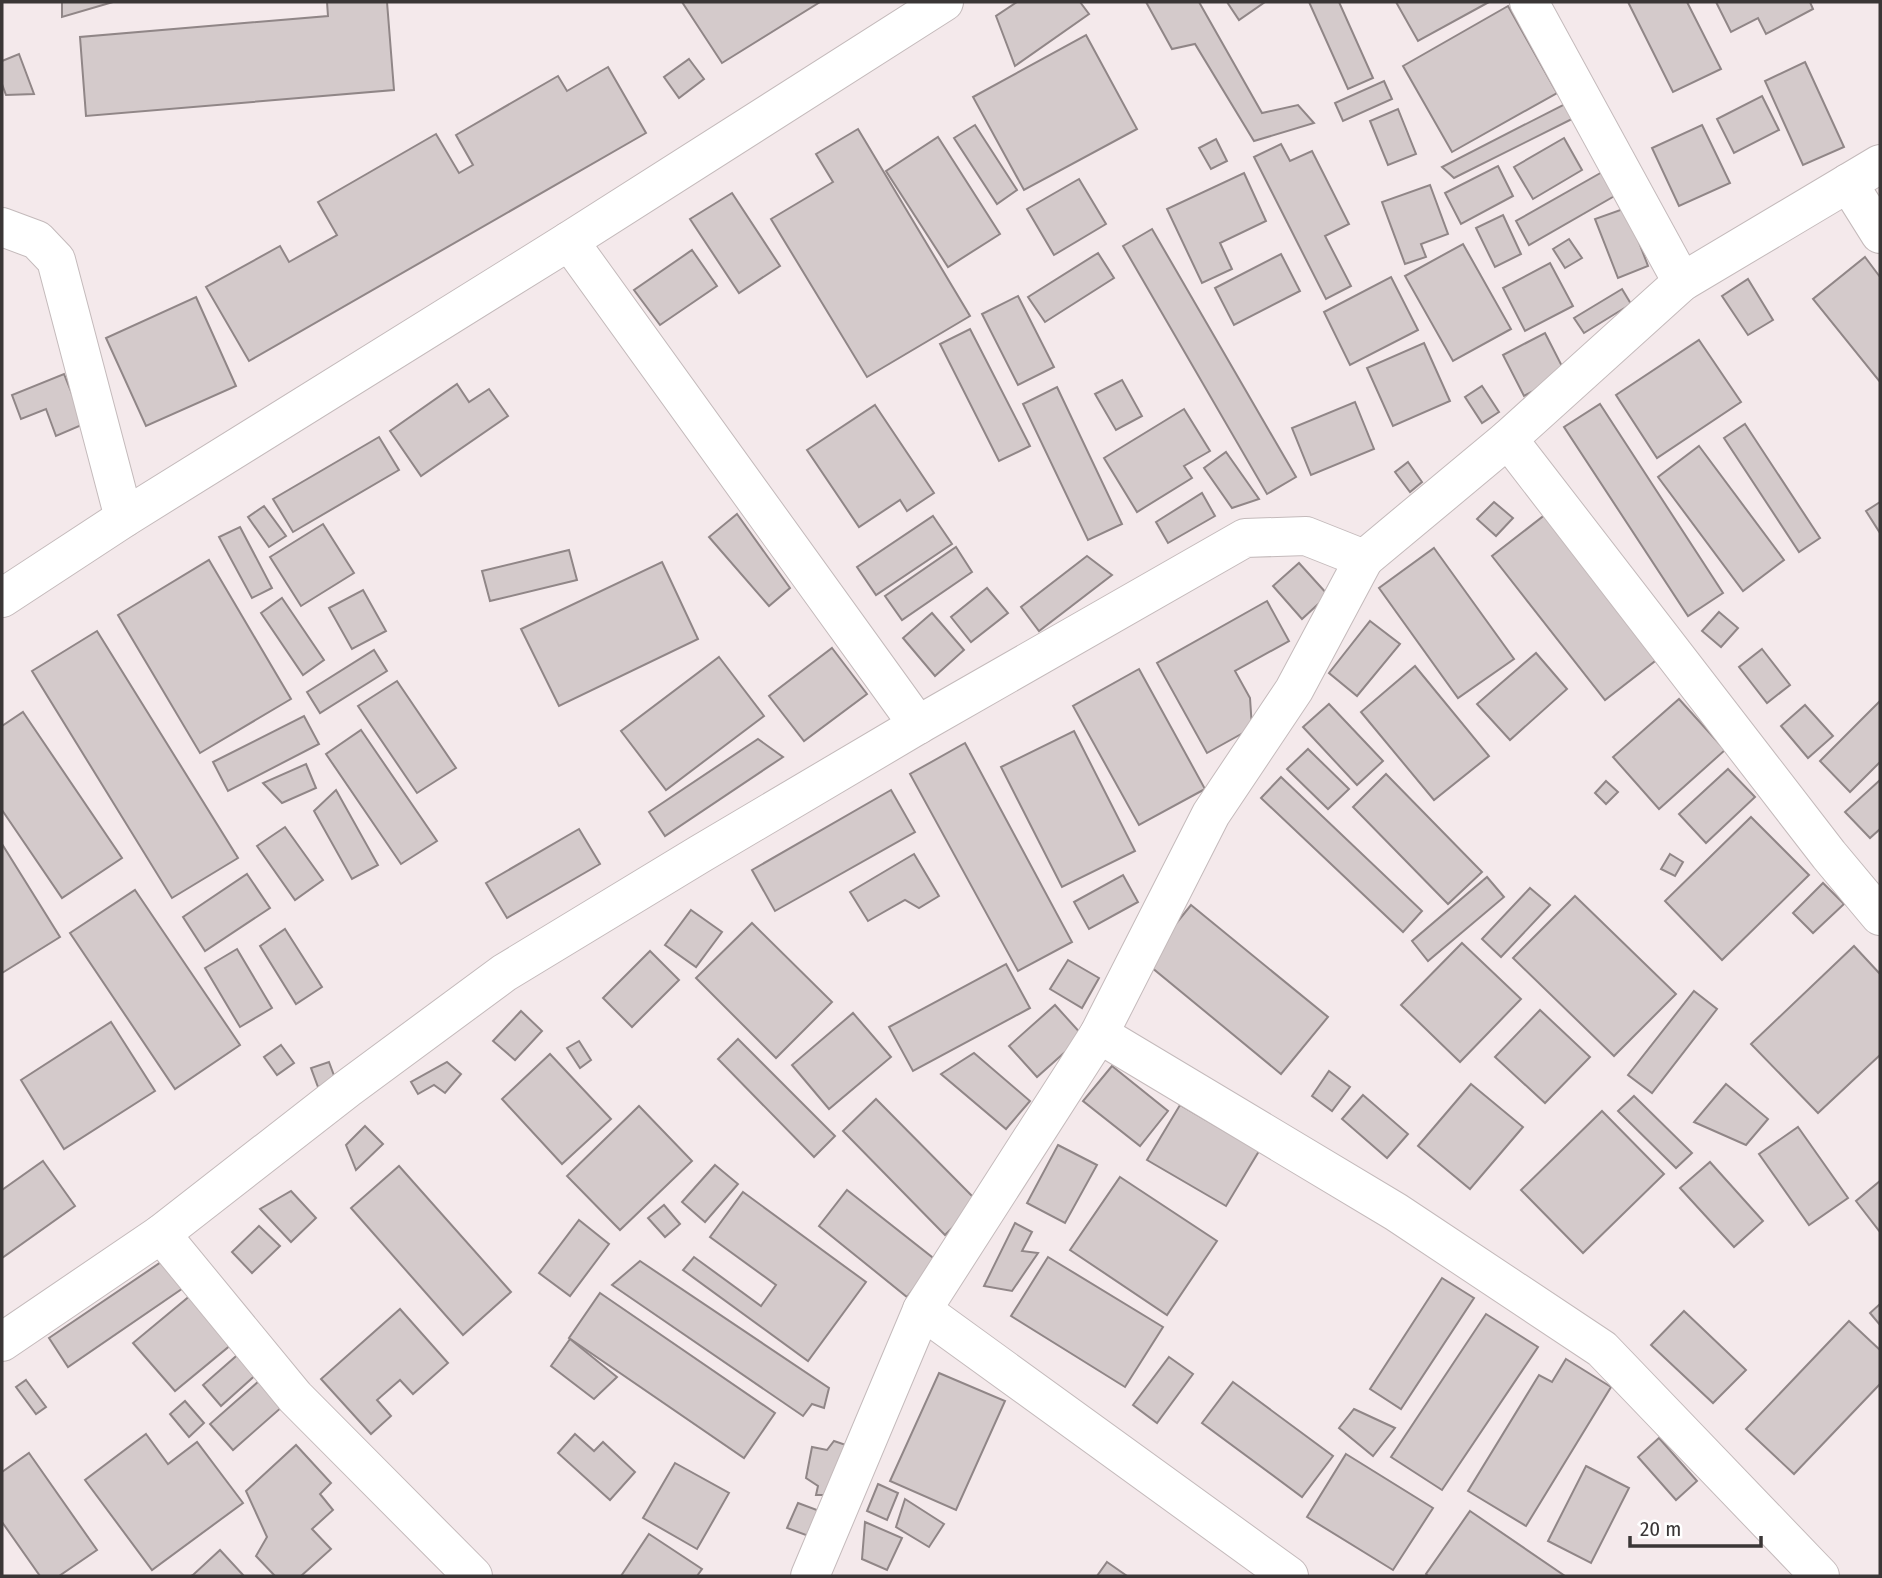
<svg xmlns="http://www.w3.org/2000/svg" width="1882" height="1578" viewBox="0 0 1882 1578" font-family="'Fira Sans Condensed',sans-serif">
<rect width="100%" height="100%" fill="#f4e9eb"/>
<g fill="#d4cacb" stroke="#908687" stroke-width="2">
<polygon points="62,2 113,2 62,17"/>
<polygon points="327,2 387,2 394,90 86,116 80,37 328,16"/>
<polygon points="682,2 820,2 722,63"/>
<polygon points="1017,2 1080,2 1089,14 1015,66 996,16"/>
<polygon points="1146,2 1199,2 1262,113 1298,105 1314,123 1254,141 1195,44 1172,49"/>
<polygon points="1227,2 1265,2 1239,20"/>
<polygon points="1309,2 1339,2 1373,78 1348,89"/>
<polygon points="1396,2 1489,2 1418,41"/>
<polygon points="1628,2 1687,2 1721,69 1673,92"/>
<polygon points="1716,2 1810,2 1813,9 1766,34 1758,18 1731,32"/>
<polygon points="1508,6 1557,93 1452,152 1403,66"/>
<polygon points="1086,35 1137,129 1024,190 973,97"/>
<polygon points="19,54 34,94 6,95 2,84 2,61"/>
<polygon points="689,59 704,79 679,98 664,77"/>
<polygon points="1805,62 1844,147 1803,165 1765,81"/>
<polygon points="608,67 646,133 249,361 206,287 280,246 289,262 337,235 318,202 436,134 459,173 473,165 456,135 558,76 567,91"/>
<polygon points="1384,81 1392,99 1343,121 1335,103"/>
<polygon points="1762,96 1779,130 1734,153 1717,119"/>
<polygon points="1565,104 1572,119 1454,178 1442,167"/>
<polygon points="1398,109 1416,154 1388,165 1370,121"/>
<polygon points="975,125 1017,190 997,204 954,138"/>
<polygon points="1702,125 1730,183 1679,206 1652,148"/>
<polygon points="858,129 970,316 867,377 771,219 833,182 816,154"/>
<polygon points="938,137 1000,234 948,267 886,171"/>
<polygon points="1564,138 1582,170 1533,199 1514,167"/>
<polygon points="1216,139 1227,161 1211,169 1199,148"/>
<polygon points="1281,144 1290,161 1312,151 1349,224 1325,236 1351,286 1326,299 1254,157"/>
<polygon points="1498,166 1513,196 1461,224 1445,193"/>
<polygon points="1604,171 1618,194 1529,245 1516,221"/>
<polygon points="1244,173 1266,221 1220,243 1232,269 1202,283 1167,209"/>
<polygon points="1079,179 1106,224 1054,255 1027,209"/>
<polygon points="1430,185 1448,234 1421,244 1426,257 1405,264 1382,202"/>
<polygon points="732,193 780,266 739,293 690,219"/>
<polygon points="1626,208 1648,266 1618,278 1595,219"/>
<polygon points="1503,215 1521,254 1495,267 1476,228"/>
<polygon points="1152,229 1296,477 1267,494 1123,246"/>
<polygon points="1569,239 1582,258 1565,268 1553,249"/>
<polygon points="1463,244 1511,329 1453,361 1405,276"/>
<polygon points="692,250 717,286 660,325 634,290"/>
<polygon points="1098,253 1114,278 1045,322 1028,297"/>
<polygon points="1281,254 1300,291 1234,325 1215,288"/>
<polygon points="1865,257 1880,277 1880,382 1813,299"/>
<polygon points="1550,263 1573,306 1525,331 1503,288"/>
<polygon points="1391,277 1418,330 1350,365 1324,312"/>
<polygon points="1748,279 1773,320 1748,335 1722,296"/>
<polygon points="1622,289 1631,304 1584,333 1574,318"/>
<polygon points="1018,296 1054,367 1018,385 982,314"/>
<polygon points="196,297 236,386 146,426 106,338"/>
<polygon points="970,329 1030,446 999,461 940,344"/>
<polygon points="1545,333 1566,374 1524,396 1503,355"/>
<polygon points="1699,340 1741,402 1657,458 1616,395"/>
<polygon points="1424,343 1450,401 1393,426 1367,368"/>
<polygon points="64,374 84,424 56,436 46,409 21,419 12,395"/>
<polygon points="1122,380 1142,416 1116,430 1095,394"/>
<polygon points="457,384 469,402 489,389 508,416 421,476 390,431"/>
<polygon points="1482,386 1499,412 1482,423 1465,397"/>
<polygon points="1057,387 1122,524 1088,540 1023,404"/>
<polygon points="1355,402 1374,449 1311,475 1292,428"/>
<polygon points="1600,404 1723,593 1688,616 1564,427"/>
<polygon points="875,405 934,493 907,511 900,500 859,527 807,450"/>
<polygon points="1184,409 1210,451 1184,466 1192,478 1137,512 1104,458"/>
<polygon points="1745,424 1820,538 1799,552 1724,438"/>
<polygon points="379,437 399,470 293,532 273,499"/>
<polygon points="1699,446 1784,560 1743,591 1658,477"/>
<polygon points="1226,452 1259,499 1232,508 1204,468"/>
<polygon points="1408,462 1422,482 1410,492 1395,472"/>
<polygon points="1202,493 1215,516 1168,543 1156,522"/>
<polygon points="1494,502 1513,518 1496,536 1477,519"/>
<polygon points="1880,502 1880,533 1866,511"/>
<polygon points="264,506 286,536 269,547 248,517"/>
<polygon points="737,514 790,588 769,606 709,537"/>
<polygon points="1546,514 1659,658 1605,700 1492,556"/>
<polygon points="933,516 952,544 876,595 857,567"/>
<polygon points="323,524 354,573 301,606 270,557"/>
<polygon points="240,527 272,588 252,598 219,537"/>
<polygon points="956,547 972,572 902,620 885,596"/>
<polygon points="1434,548 1514,659 1458,698 1379,588"/>
<polygon points="569,550 577,580 490,601 482,571"/>
<polygon points="1087,556 1112,575 1039,631 1021,607"/>
<polygon points="209,560 291,699 200,753 118,615"/>
<polygon points="662,562 698,639 559,706 521,629"/>
<polygon points="1299,563 1328,595 1302,619 1273,586"/>
<polygon points="987,588 1008,613 971,642 951,617"/>
<polygon points="363,590 386,631 352,649 329,608"/>
<polygon points="282,598 324,660 303,675 261,613"/>
<polygon points="1267,601 1289,641 1235,671 1250,698 1252,728 1207,753 1157,663"/>
<polygon points="1719,612 1738,628 1721,647 1702,631"/>
<polygon points="932,613 964,650 935,676 903,638"/>
<polygon points="1370,621 1400,644 1357,696 1329,673"/>
<polygon points="97,631 238,858 172,898 32,671"/>
<polygon points="832,648 867,694 804,741 769,696"/>
<polygon points="1762,649 1790,685 1767,703 1739,667"/>
<polygon points="374,650 387,671 320,713 307,692"/>
<polygon points="1536,653 1567,689 1510,740 1477,704"/>
<polygon points="719,657 764,716 666,790 621,731"/>
<polygon points="1415,666 1489,756 1434,800 1361,712"/>
<polygon points="1139,669 1205,789 1139,825 1073,706"/>
<polygon points="397,681 456,768 417,793 358,706"/>
<polygon points="1679,699 1725,750 1659,809 1613,757"/>
<polygon points="1880,701 1880,762 1850,792 1820,761"/>
<polygon points="1329,704 1383,761 1357,785 1303,727"/>
<polygon points="1805,705 1833,736 1808,758 1781,726"/>
<polygon points="23,712 122,858 62,898 2,810 2,726"/>
<polygon points="304,716 319,744 228,791 213,762"/>
<polygon points="361,730 437,841 401,864 326,754"/>
<polygon points="1074,731 1135,851 1062,887 1001,767"/>
<polygon points="758,739 783,757 665,836 649,812"/>
<polygon points="965,743 1072,942 1018,971 910,774"/>
<polygon points="1308,749 1349,789 1328,809 1287,769"/>
<polygon points="306,764 316,788 282,803 263,783"/>
<polygon points="1728,769 1755,797 1706,843 1679,814"/>
<polygon points="1386,774 1482,872 1448,904 1353,807"/>
<polygon points="1281,777 1422,911 1403,932 1261,798"/>
<polygon points="1880,780 1880,829 1870,838 1845,812"/>
<polygon points="1606,781 1618,792 1606,804 1595,793"/>
<polygon points="336,790 378,865 352,879 314,811"/>
<polygon points="891,790 915,832 775,911 752,870"/>
<polygon points="1751,817 1809,875 1722,960 1665,901"/>
<polygon points="285,827 323,880 295,900 257,846"/>
<polygon points="579,829 600,864 507,918 486,883"/>
<polygon points="2,844 60,937 2,973"/>
<polygon points="914,854 939,896 919,908 905,900 868,921 850,892"/>
<polygon points="1670,854 1683,862 1675,876 1661,869"/>
<polygon points="247,874 270,908 205,951 183,917"/>
<polygon points="1123,875 1138,902 1089,929 1074,902"/>
<polygon points="1487,877 1504,897 1428,961 1412,941"/>
<polygon points="1823,883 1844,904 1813,933 1793,913"/>
<polygon points="1530,888 1550,905 1501,957 1482,939"/>
<polygon points="135,890 240,1045 175,1089 70,933"/>
<polygon points="1575,896 1676,994 1614,1056 1513,958"/>
<polygon points="1191,905 1328,1017 1281,1074 1145,962"/>
<polygon points="691,910 722,932 696,967 665,945"/>
<polygon points="752,923 832,1002 776,1058 696,978"/>
<polygon points="285,929 322,987 296,1004 260,946"/>
<polygon points="1462,943 1521,999 1460,1062 1401,1005"/>
<polygon points="1854,946 1880,974 1880,1055 1818,1113 1751,1044"/>
<polygon points="237,949 272,1008 240,1027 205,968"/>
<polygon points="650,951 679,980 632,1027 603,998"/>
<polygon points="1068,960 1099,978 1082,1008 1050,989"/>
<polygon points="1006,964 1030,1008 913,1071 889,1027"/>
<polygon points="1694,991 1717,1009 1652,1093 1628,1075"/>
<polygon points="1055,1005 1083,1036 1037,1077 1009,1046"/>
<polygon points="1540,1010 1590,1057 1545,1103 1495,1057"/>
<polygon points="521,1011 542,1031 515,1060 493,1041"/>
<polygon points="853,1013 891,1057 829,1109 792,1065"/>
<polygon points="111,1022 155,1091 64,1149 21,1080"/>
<polygon points="738,1039 835,1136 814,1157 718,1059"/>
<polygon points="579,1041 591,1060 580,1068 567,1048"/>
<polygon points="281,1045 294,1063 277,1075 264,1057"/>
<polygon points="974,1053 1030,1101 1006,1129 941,1074"/>
<polygon points="550,1054 611,1119 562,1164 502,1099"/>
<polygon points="329,1062 336,1081 318,1087 311,1068"/>
<polygon points="447,1062 461,1074 445,1093 434,1085 418,1094 411,1082"/>
<polygon points="1112,1066 1168,1111 1140,1146 1083,1101"/>
<polygon points="1329,1071 1350,1087 1332,1111 1312,1096"/>
<polygon points="1471,1084 1523,1127 1470,1189 1418,1146"/>
<polygon points="1726,1084 1768,1119 1746,1145 1694,1122"/>
<polygon points="1363,1095 1408,1134 1387,1158 1342,1119"/>
<polygon points="1634,1096 1692,1153 1676,1168 1618,1111"/>
<polygon points="876,1099 978,1202 945,1235 843,1131"/>
<polygon points="1180,1105 1259,1151 1226,1206 1147,1160"/>
<polygon points="639,1106 692,1161 620,1230 567,1176"/>
<polygon points="1602,1111 1664,1174 1583,1253 1521,1190"/>
<polygon points="365,1126 383,1144 356,1170 346,1145"/>
<polygon points="1798,1127 1848,1198 1809,1225 1759,1154"/>
<polygon points="1058,1145 1097,1165 1065,1223 1027,1203"/>
<polygon points="43,1161 75,1206 2,1258 2,1190"/>
<polygon points="1710,1162 1763,1221 1734,1247 1680,1188"/>
<polygon points="715,1165 738,1184 705,1222 682,1202"/>
<polygon points="399,1166 511,1292 463,1335 351,1208"/>
<polygon points="1120,1177 1217,1241 1167,1315 1070,1250"/>
<polygon points="1880,1181 1880,1232 1856,1201"/>
<polygon points="847,1190 937,1261 907,1297 819,1226"/>
<polygon points="291,1191 316,1218 291,1242 260,1209"/>
<polygon points="743,1192 866,1282 808,1361 683,1270 694,1257 761,1306 776,1285 710,1237"/>
<polygon points="664,1205 680,1224 665,1237 648,1218"/>
<polygon points="579,1220 609,1244 570,1296 539,1273"/>
<polygon points="1015,1223 1032,1232 1022,1251 1038,1253 1012,1291 984,1286"/>
<polygon points="259,1226 280,1246 252,1273 232,1252"/>
<polygon points="170,1256 189,1284 68,1367 49,1338"/>
<polygon points="1048,1257 1163,1327 1125,1387 1011,1316"/>
<polygon points="640,1261 829,1388 824,1408 812,1404 803,1416 612,1285"/>
<polygon points="1442,1278 1474,1298 1401,1409 1370,1389"/>
<polygon points="197,1290 238,1339 175,1391 133,1343"/>
<polygon points="600,1293 775,1413 744,1458 569,1338"/>
<polygon points="1880,1304 1880,1325 1870,1313"/>
<polygon points="400,1309 448,1363 413,1394 400,1380 377,1400 391,1416 371,1434 321,1379"/>
<polygon points="1684,1311 1746,1370 1713,1403 1651,1345"/>
<polygon points="1486,1314 1538,1347 1442,1490 1391,1457"/>
<polygon points="1849,1321 1880,1350 1880,1384 1794,1474 1746,1429"/>
<polygon points="570,1339 617,1377 594,1399 551,1366"/>
<polygon points="242,1351 260,1371 221,1406 203,1385"/>
<polygon points="1169,1357 1193,1374 1157,1423 1133,1405"/>
<polygon points="1566,1359 1611,1387 1526,1526 1468,1491 1539,1375 1552,1382"/>
<polygon points="268,1373 291,1399 233,1450 210,1424"/>
<polygon points="939,1373 1005,1401 956,1510 890,1481"/>
<polygon points="26,1380 46,1407 36,1414 16,1387"/>
<polygon points="1233,1382 1333,1456 1302,1497 1202,1423"/>
<polygon points="185,1401 204,1423 189,1437 170,1414"/>
<polygon points="1354,1409 1395,1428 1373,1456 1339,1428"/>
<polygon points="146,1434 168,1464 197,1442 243,1503 152,1570 85,1480"/>
<polygon points="575,1434 594,1451 603,1442 635,1472 610,1500 558,1453"/>
<polygon points="1659,1438 1697,1481 1676,1500 1638,1457"/>
<polygon points="834,1441 849,1446 831,1495 816,1495 818,1486 806,1478 812,1447 827,1450"/>
<polygon points="296,1445 331,1483 320,1494 333,1510 312,1529 331,1549 301,1576 275,1576 256,1556 267,1537 246,1491"/>
<polygon points="29,1453 97,1550 59,1576 40,1576 2,1522 2,1472"/>
<polygon points="1346,1454 1433,1508 1393,1570 1307,1517"/>
<polygon points="675,1463 729,1493 697,1549 643,1518"/>
<polygon points="1586,1466 1629,1488 1591,1563 1548,1541"/>
<polygon points="878,1484 898,1493 887,1520 867,1511"/>
<polygon points="905,1499 944,1524 929,1547 896,1527"/>
<polygon points="798,1503 825,1513 814,1538 787,1528"/>
<polygon points="1470,1511 1565,1576 1428,1576 1426,1574"/>
<polygon points="865,1522 902,1538 887,1570 862,1559"/>
<polygon points="649,1534 702,1569 697,1576 621,1576"/>
<polygon points="220,1550 244,1576 191,1576 193,1575"/>
<polygon points="1107,1562 1127,1576 1097,1576"/>
</g>
<g fill="none" stroke-linecap="round" stroke-linejoin="round">
<g stroke="#c4babb" stroke-width="40">
<g id="street">
<polyline points="1529,2 1682,282"/>
<polyline points="1848,183 1880,234"/>
<polyline points="2,227 37,240 56,260 124,518"/>
<polyline points="569,241 918,725"/>
<polyline points="1508,439 1829,855 1880,916"/>
<polyline points="1099,1034 1396,1212 1602,1349 1820,1576"/>
<polyline points="161,1234 295,1397 473,1576"/>
<polyline points="922,1310 1289,1576"/>
<polyline points="2,1342 161,1234 347,1089 504,973 700,854 918,725 1245,538 1306,536 1364,559 1508,439 1682,282 1880,164"/>
<polyline points="810,1576 922,1310 1099,1034 1211,814 1294,690 1364,559"/>
</g>
</g>
<g stroke="#c4babb" stroke-width="40">
<polyline id="secondary" points="2,598 124,518 569,241 944,2"/>
</g>
<use href="#street" stroke="#fff" stroke-width="38"/>
<use href="#secondary" stroke="#fff" stroke-width="38"/>
</g>
<rect width="1882" height="1578" fill="none" stroke="#3a3636" stroke-width="7"/>
<path d="M1630 1536v10h131v-10" fill="none" stroke="#3a3636" stroke-width="3.5"/>
<text x="1640" y="1536" font-size="21" fill="#3a3636" stroke="#ffffff" stroke-width="5" paint-order="stroke">20 m</text>
</svg>
